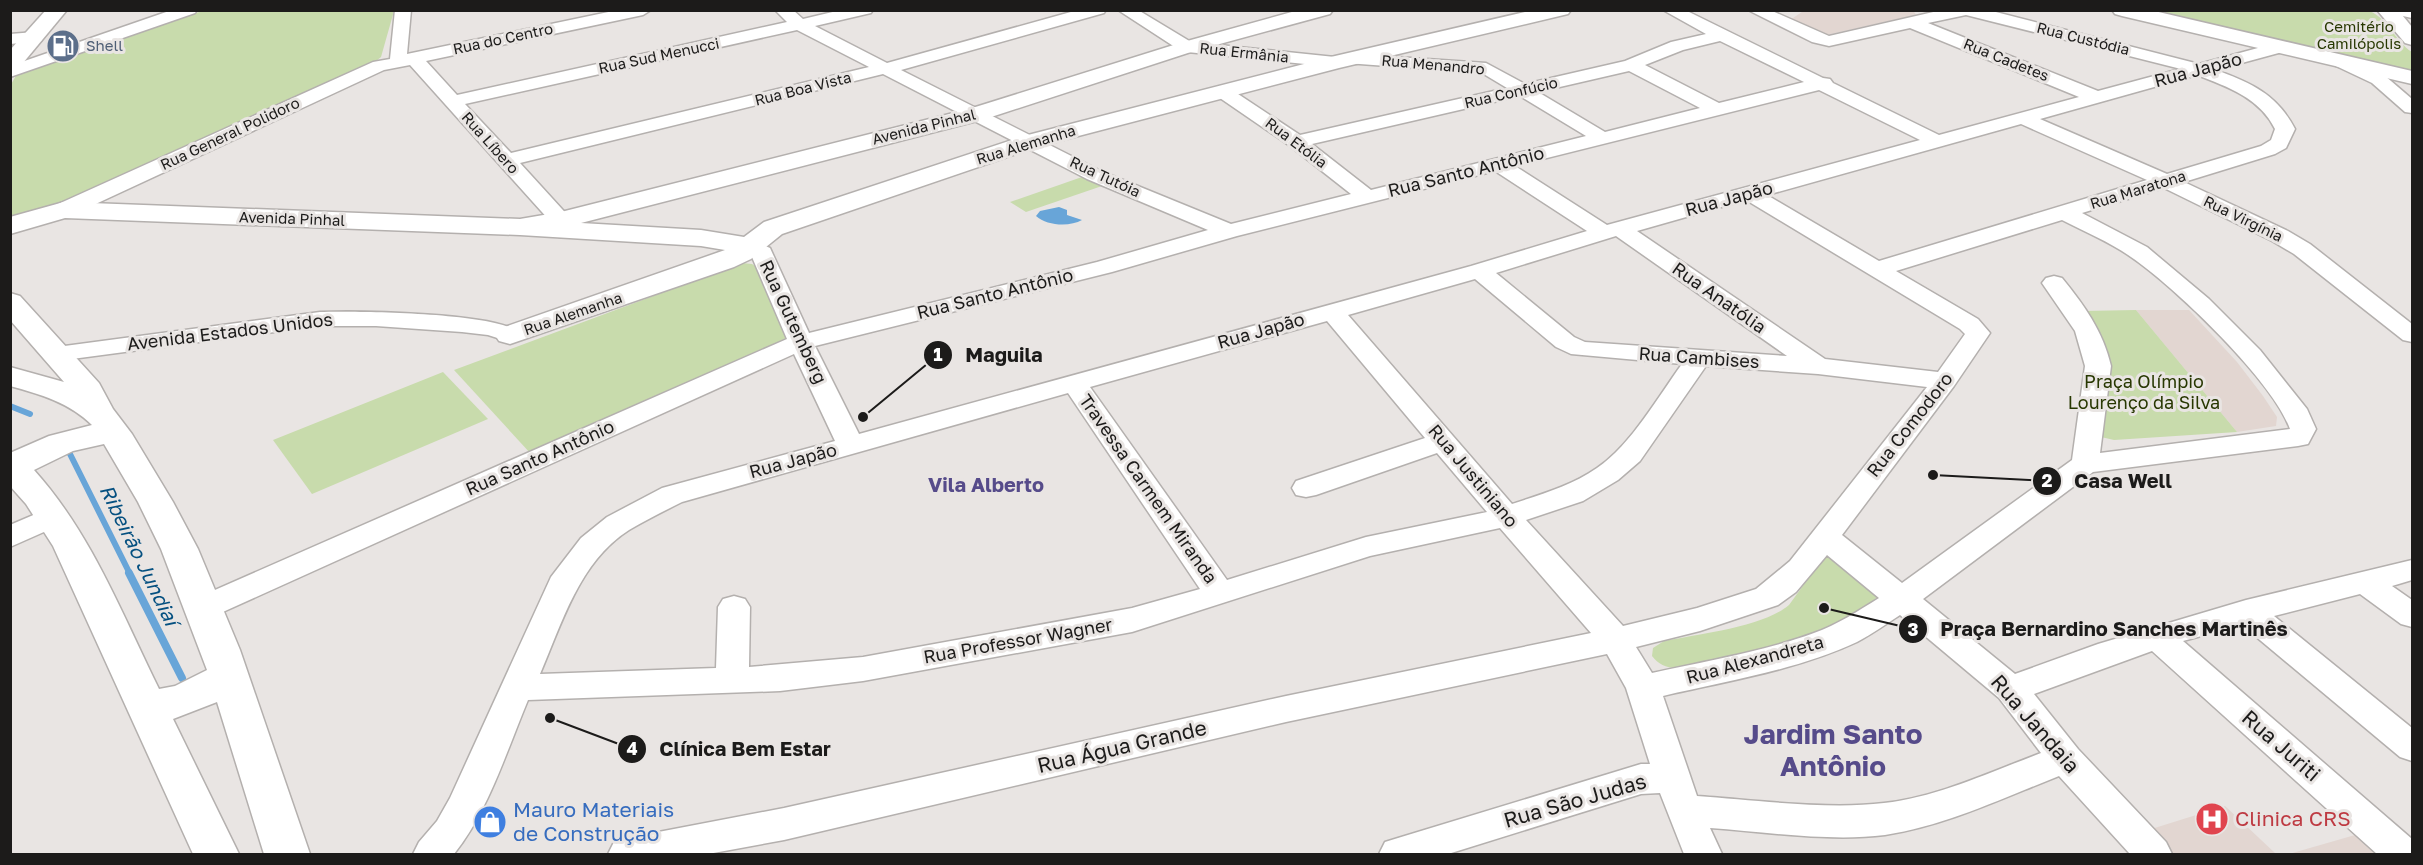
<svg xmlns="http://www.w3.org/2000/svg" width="2423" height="865" viewBox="0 0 2423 865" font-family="'Golos Text',sans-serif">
<rect width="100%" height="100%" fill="#e9e5e3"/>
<g fill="#e2d6d1">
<polygon points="1805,10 1913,10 1916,15 1826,35 1790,20"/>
<polygon points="2136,310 2189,310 2237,362 2263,396 2277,417 2276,426 2237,432"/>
<polygon points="2225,806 2276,854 2168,854 2145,831"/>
<polygon points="2355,835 2377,854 2289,854"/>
</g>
<g fill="#c8dbac">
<path d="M2366 10C2387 15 2395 42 2412 52V74L2140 11Z"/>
<polygon points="202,11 394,11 381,57 375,62 65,205 11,220 10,86 17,74"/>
<polygon points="1082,177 1102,186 1026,212 1010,202"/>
<polygon points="742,263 752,264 758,268 789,336 788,341 531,454 454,370"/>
<polygon points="2136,310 2237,432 2114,440 2101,437 2082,311"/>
<polygon points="443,372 488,419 312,494 273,440"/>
<path d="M1826 554 1879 595C1848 631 1792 641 1749 653 1728 659 1697 669 1676 668 1666 668 1658 664 1652 656L1653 648 1664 641C1699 634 1763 627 1789 605Z"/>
</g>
<path fill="#68a5d8" d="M1059 207 1067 210V215L1082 220C1070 227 1047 226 1036 216L1040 211Z"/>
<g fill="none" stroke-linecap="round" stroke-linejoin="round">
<g stroke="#68a5d8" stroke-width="6">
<polyline points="10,406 30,414"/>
<polyline points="67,448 130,574"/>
</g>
<polyline stroke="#68a5d8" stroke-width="8" points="129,573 182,678"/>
<g stroke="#b4b0ae" stroke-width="3">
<g id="minor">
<polygon points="172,10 197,10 195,13 10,77 10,66"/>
<path d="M395 10H411L407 54 618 10H651L643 15 426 61 457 95 787 22 775 10H793L803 19 841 10H873L871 13 815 26 887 63 1078 10H1106L1104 13 901 70 1101 171 1231 224 1351 194 1290 146 1217 96 1214 92 1217 88H1229L1300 135 1507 88 1482 73 1346 63 1343 59 1346 55 1352 54 1486 63 1525 84 1625 61 1671 42 1706 34 1663 10H1685L1823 78 1830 79 1833 83 1939 135 2079 97 1910 28 1829 46 1812 42 1748 10H1770L1829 36 1942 10H1988L2199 64 2280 42 2286 43 2289 47 2286 51 2216 70C2251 83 2277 94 2295 129L2286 148 2275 154 2184 182 2288 231 2310 244 2412 324V342L2403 340 2294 254 2272 241 2164 188 2082 213 2147 247 2209 299 2260 350 2307 409 2316 429 2308 444 2298 446 2093 472 1923 599 2015 674 2098 644 2246 600 2412 560V580L2392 586 2412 600V627L2401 624 2360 594 2274 616 2412 728V761L2400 757 2242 625 2183 641 2412 839V854H2377L2152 651 2034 694 2078 749 2166 842 2172 854H2130L2059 776C2003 798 1945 826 1885 835 1831 842 1765 832 1710 828L1722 854H1684L1660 793 1641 794 1448 854H1379L1385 842 1398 838 1641 764H1650L1626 688 1607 654 1286 722 784 840 708 854H608L614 842 627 838 784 808 1286 696 1591 633 1500 528 1370 556 1132 632 863 681 780 691 528 700C507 750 488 812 454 854H413L419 842 437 821 450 798 551 577 581 538 607 517 662 488 835 441 794 354 214 616 203 619 192 616 187 608 192 600 787 339 752 257 741 251 738 246 741 241 749 239 770 248 809 333 1097 262 1208 230 1087 179 883 74 520 163 572 220 571 230 568 235 560 237 552 235 549 230 550 221 410 65 384 70 72 215 64 216 56 215 53 210 56 205 373 62 390 59ZM1966 15 2177 68 2180 69 2098 91 1928 23ZM797 30 869 67 511 153 465 104ZM1720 41 1804 82 1719 103 1645 65 1683 50ZM1629 71 1700 108 1605 132 1538 92ZM2197 75C2228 87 2260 98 2275 129L2271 140 2261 146 2167 174 2040 119ZM1819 90 1920 140 1607 225 1515 166ZM1520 96 1586 136 1371 190 1312 144ZM2021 124 2147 180 1879 261 1767 195ZM1495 171 1587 231 1471 266 859 434 815 346 1112 272 1237 236ZM1746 200 1960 329 1965 334 1938 372 1825 359 1637 231ZM2062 220C2085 232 2110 242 2131 257 2174 286 2273 381 2290 429L2100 453 2111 366C2103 331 2084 305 2062 278L2054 276 2046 278 2042 283 2075 331 2085 366 2072 460 1902 583 1842 535 1954 386 1990 333 1978 319 1896 271ZM1616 236 1787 356 1585 342 1574 337 1496 273ZM1475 279 1556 347 1571 354 1682 364C1658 397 1631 445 1597 468 1571 486 1542 494 1512 504L1348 315ZM1327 321 1425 438 1296 481 1292 488 1296 495 1306 497 1316 495 1437 453 1487 512 1366 537 1227 580 1090 387ZM1706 366 1818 374 1927 387 1790 561 1756 589 1697 608 1623 626 1526 520 1583 501 1618 480 1640 461ZM1068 393 1200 589 1132 608 863 657 749 667 750 607 745 599 734 596 723 599 718 607 716 668 540 674C562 623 579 562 629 530 646 520 664 511 682 502ZM1827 555 1879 598C1858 611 1837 625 1814 633 1762 652 1705 661 1652 673L1636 647 1700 631 1778 605 1796 592ZM1900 615 1999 698 2041 753C1990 772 1938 797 1884 803 1828 810 1755 800 1697 796L1663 696C1727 681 1797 670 1857 642 1872 634 1886 624 1900 615Z"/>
<polygon points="1118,10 1138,10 1191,42 1335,57 1341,58 1344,62 1341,66 1335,67 1187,52 1181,51"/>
<polygon points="2387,10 2412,10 2412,18 2389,13"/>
<polygon points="35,32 41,33 43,37 41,41 10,44 10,34"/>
<polygon points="2342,57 2384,75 2412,99 2412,113 2405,112 2372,83 2336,66 2333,62 2336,58"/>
<path d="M320 312C353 311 506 312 522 335L519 340 510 342 488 335 462 332 376 326H320L57 361 48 359 45 354 48 349 57 347Z"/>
<polygon points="52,507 62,510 67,517 62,524 10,547 10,525"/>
</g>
</g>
<g stroke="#b4b0ae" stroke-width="3">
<g id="major">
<polygon points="46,10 67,10 18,69 10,70 10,50"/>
<polygon points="1299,10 1333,10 1330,14 1194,51 985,119 581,223 701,230 744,237 764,222 1024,136 1335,56 1533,10 1571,10 1568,14 1339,68 1040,146 782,234 751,259 734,267 510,344 499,341 495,335 499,329 725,250 701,246 520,235 65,218 10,234 10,217 64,202 520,219 561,212 969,109 1180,43"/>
<polygon points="2112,10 2150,10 2412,71 2412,84 2122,16 2115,14"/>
<polygon points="2377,10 2398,10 2412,27 2412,45 2405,43"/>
<path d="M10 293 20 296 99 383 113 409 132 434 173 502 198 549 240 650 310 854H264L217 702 173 719 239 854H193L53 546 26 504 10 486V453L49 436 92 425C70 403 40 394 10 386V367L64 382 10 320ZM104 444 138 502 161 549 207 670 175 686 159 689C122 614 91 533 34 470L73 451Z"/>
</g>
</g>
<use href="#minor" fill="#fff" fill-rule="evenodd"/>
<use href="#major" fill="#fff" fill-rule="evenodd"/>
</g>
<defs>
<g id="fuel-disc" transform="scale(1.725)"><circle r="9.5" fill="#5c6f8a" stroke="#e9e5e3"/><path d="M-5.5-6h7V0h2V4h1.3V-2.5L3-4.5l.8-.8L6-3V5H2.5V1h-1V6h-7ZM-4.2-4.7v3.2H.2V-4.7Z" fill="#fff"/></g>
<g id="hospital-disc" transform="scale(1.725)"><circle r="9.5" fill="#e0444e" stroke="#e9e5e3"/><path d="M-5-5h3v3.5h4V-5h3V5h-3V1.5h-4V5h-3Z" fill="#fff"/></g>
<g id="shop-disc" transform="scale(1.725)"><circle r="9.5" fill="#3f7fe0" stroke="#e9e5e3"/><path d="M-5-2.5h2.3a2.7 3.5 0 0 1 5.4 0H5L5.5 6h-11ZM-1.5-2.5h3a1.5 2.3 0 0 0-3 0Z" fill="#fff"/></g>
</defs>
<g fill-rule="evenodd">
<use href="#fuel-disc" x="63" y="46"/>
<use href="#hospital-disc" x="2212" y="819"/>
<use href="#shop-disc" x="490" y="822"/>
</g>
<g text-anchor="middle" stroke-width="6" stroke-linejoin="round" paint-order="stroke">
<g font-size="15" fill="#283802" stroke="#e9e5e3">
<text x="2359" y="32">Cemitério<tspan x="2359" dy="17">Camilópolis</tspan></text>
</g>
<g font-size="15" fill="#1c1b1a" stroke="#e9e5e3">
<text transform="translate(503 39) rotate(-12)" y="5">Rua do Centro</text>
<text transform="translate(2083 39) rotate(14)" y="5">Rua Custódia</text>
<text transform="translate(1244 53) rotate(6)" y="5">Rua Ermânia</text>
<text transform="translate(659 56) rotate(-12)" y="5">Rua Sud Menucci</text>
<text transform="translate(2006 60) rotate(22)" y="5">Rua Cadetes</text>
<text transform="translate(1433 65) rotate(5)" y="5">Rua Menandro</text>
<text transform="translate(803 89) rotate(-14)" y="5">Rua Boa Vista</text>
<text transform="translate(1511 93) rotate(-13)" y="5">Rua Confúcio</text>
<text transform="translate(924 127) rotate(-14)" y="5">Avenida Pinhal</text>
<text transform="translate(230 134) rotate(-25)" y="5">Rua General Polidoro</text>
<text transform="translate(490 143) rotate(48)" y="5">Rua Líbero</text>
<text transform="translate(1296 143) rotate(37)" y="5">Rua Etólia</text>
<text transform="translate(1026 145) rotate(-17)" y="5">Rua Alemanha</text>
<text transform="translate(1105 177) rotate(25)" y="5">Rua Tutóia</text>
<text transform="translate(2138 190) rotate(-17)" y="5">Rua Maratona</text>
<text transform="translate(292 219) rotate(2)" y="5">Avenida Pinhal</text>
<text transform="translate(2243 219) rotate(26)" y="5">Rua Virgínia</text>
<text transform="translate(573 314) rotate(-19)" y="5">Rua Alemanha</text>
</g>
<g font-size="15" fill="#4e5e75" stroke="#e9e5e3" text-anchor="start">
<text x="86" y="51">Shell</text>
</g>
<g font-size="18" fill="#1c1b1a" stroke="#e9e5e3">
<text transform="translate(2198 70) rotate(-15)" y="6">Rua Japão</text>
<text transform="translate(1466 172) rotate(-14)" y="6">Rua Santo Antônio</text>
<text transform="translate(1729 199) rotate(-15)" y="6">Rua Japão</text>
<text transform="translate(995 294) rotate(-14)" y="6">Rua Santo Antônio</text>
<text transform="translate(1719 298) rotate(35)" y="6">Rua Anatólia</text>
<text transform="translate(793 322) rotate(65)" y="6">Rua Gutemberg</text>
<text transform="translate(1261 331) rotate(-16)" y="6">Rua Japão</text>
<text transform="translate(230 332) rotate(-7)" y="6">Avenida Estados Unidos</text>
<text transform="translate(1699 358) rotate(4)" y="6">Rua Cambises</text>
<text transform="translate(1910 425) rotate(-52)" y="6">Rua Comodoro</text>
<text transform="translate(540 458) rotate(-24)" y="6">Rua Santo Antônio</text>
<text transform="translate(793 461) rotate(-15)" y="6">Rua Japão</text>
<text transform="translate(1473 476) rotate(50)" y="6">Rua Justiniano</text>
<text transform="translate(1148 489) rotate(55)" y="6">Travessa Carmem Miranda</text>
<text transform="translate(1018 641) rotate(-10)" y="6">Rua Professor Wagner</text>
<text transform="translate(1755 660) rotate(-15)" y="6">Rua Alexandreta</text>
</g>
<g font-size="18" fill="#283802" stroke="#e9e5e3">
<text x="2144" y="388">Praça Olímpio<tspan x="2144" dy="21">Lourenço da Silva</tspan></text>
</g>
<g font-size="20" font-weight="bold" fill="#564b8a" stroke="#e9e5e3">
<text x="986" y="492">Vila Alberto</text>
</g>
<g font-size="20" font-style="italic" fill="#055080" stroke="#e9e5e3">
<text transform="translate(139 555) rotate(64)" y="7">Ribeirão Jundiaí</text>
</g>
<g font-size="21" fill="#1c1b1a" stroke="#e9e5e3">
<text transform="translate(2035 724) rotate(49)" y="7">Rua Jandaia</text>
<text transform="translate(2281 746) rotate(41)" y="7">Rua Juriti</text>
<text transform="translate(1122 747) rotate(-13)" y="7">Rua Água Grande</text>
<text transform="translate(1575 801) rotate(-16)" y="7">Rua São Judas</text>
</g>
<g font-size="21" fill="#366cbe" stroke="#e9e5e3" text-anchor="start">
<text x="513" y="817">Mauro Materiais<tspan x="513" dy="24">de Construção</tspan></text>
</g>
<g font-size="21" fill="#be3a42" stroke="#e9e5e3" text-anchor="start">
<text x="2235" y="826">Clinica CRS</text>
</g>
<g font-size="28" font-weight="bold" fill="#564b8a" stroke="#e9e5e3">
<text x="1833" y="744">Jardim Santo<tspan x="1833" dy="32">Antônio</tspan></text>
</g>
</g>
<path fill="none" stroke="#1c1b1a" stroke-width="2" d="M863 417L938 355M1933 475L2047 481M1824 608L1913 629M550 718L632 749"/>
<g fill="#1c1b1a" stroke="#e9e5e3" stroke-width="2">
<circle cx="863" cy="417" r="6"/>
<circle cx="1933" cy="475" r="6"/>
<circle cx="1824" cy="608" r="6"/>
<circle cx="550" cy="718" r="6"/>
<circle cx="938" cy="355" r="15"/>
<circle cx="2047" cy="481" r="15"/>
<circle cx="1913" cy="629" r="15"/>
<circle cx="632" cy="749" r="15"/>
</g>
<g font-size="18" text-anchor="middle" font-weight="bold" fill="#fff">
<text x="938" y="361">1</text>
<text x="2047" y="487">2</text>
<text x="1913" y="636">3</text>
<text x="632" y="755">4</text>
</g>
<g font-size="20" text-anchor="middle" font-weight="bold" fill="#1c1b1a" stroke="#e9e5e3" stroke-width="6" stroke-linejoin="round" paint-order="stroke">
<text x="1004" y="362">Maguila</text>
<text x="2123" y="488">Casa Well</text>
<text x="2114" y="636">Praça Bernardino Sanches Martinês</text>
<text x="745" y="756">Clínica Bem Estar</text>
</g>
<rect width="2423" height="865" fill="none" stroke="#1c1b1a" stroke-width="24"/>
</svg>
